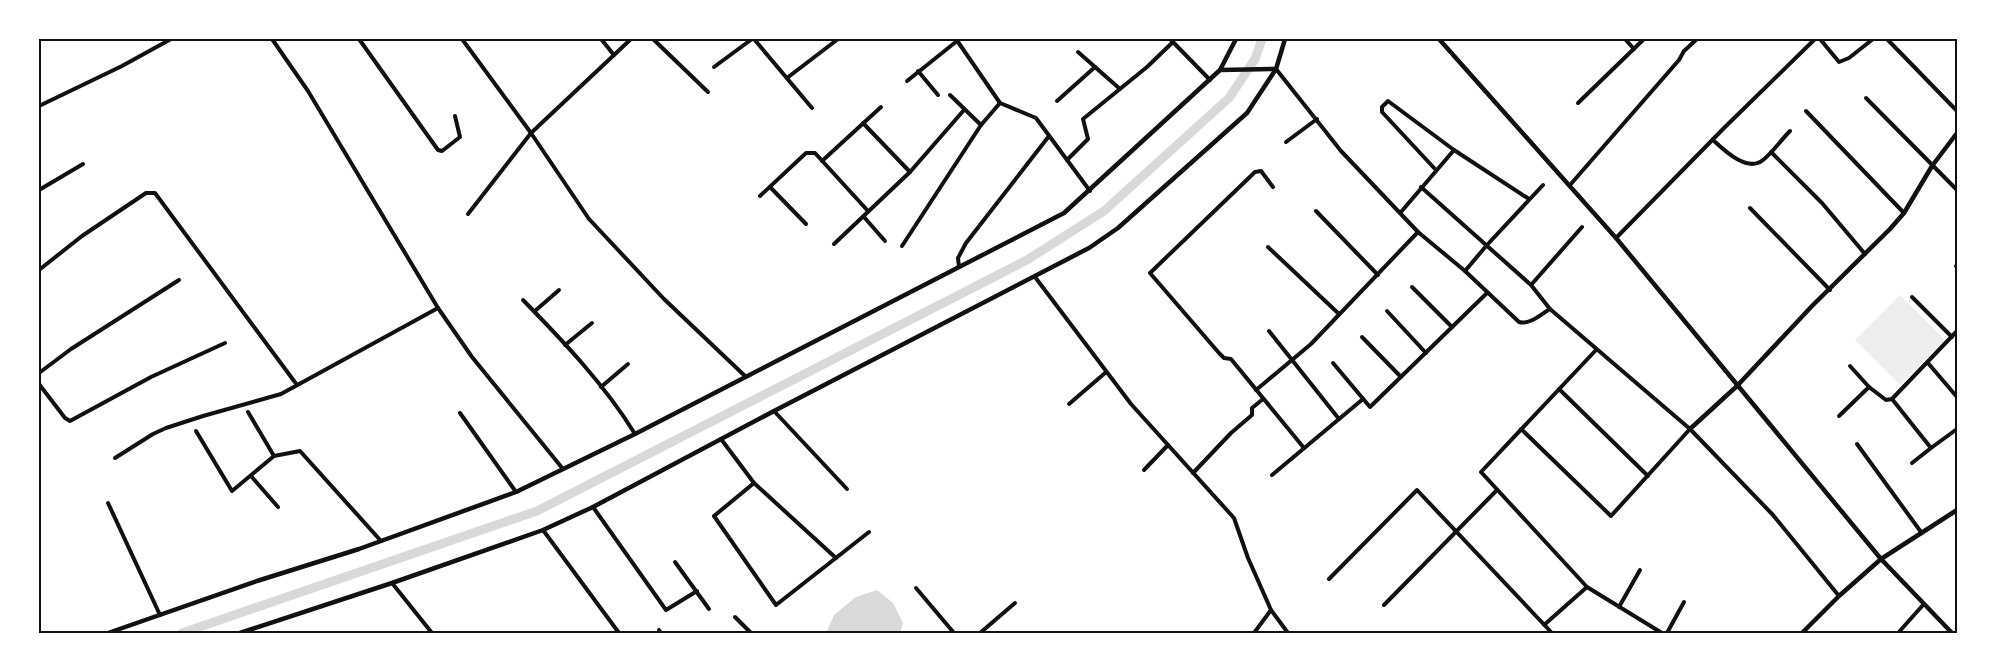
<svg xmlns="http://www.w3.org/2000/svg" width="1996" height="672" viewBox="0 0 1996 672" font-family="'Nunito Sans',sans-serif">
<rect width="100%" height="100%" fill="#fff"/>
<polygon fill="#eee" points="1900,295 1945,340 1900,385 1855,340"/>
<polygon fill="#d9d9d9" points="877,590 893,603 903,623 900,633 826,633 834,615 856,597"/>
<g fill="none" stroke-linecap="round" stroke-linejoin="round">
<polyline stroke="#d9d9d9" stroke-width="9" points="182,633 537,511 1027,260 1104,211 1229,98 1255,59 1262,39"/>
<g stroke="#111" stroke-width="4">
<polyline points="272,39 308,91 438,308 472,357 563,469"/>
<polyline points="359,39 438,150 442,151 460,137 455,116"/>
<polyline points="462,39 531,133 589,219 664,299 745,376"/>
<polyline points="601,39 614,55"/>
<polyline points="653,39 708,92"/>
<polyline points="754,39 812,108"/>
<polyline points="956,39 1000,103 1036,118 1090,191"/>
<polyline points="1625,39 1634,49"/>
<polyline points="1820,39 1839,62 1849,58 1873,39"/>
<polyline points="1887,39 1957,111"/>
<polyline points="1173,42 1210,80"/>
<polyline points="1078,52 1120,89"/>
<polyline points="714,67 752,39"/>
<path d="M1276 69 1341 151 1418 232 1465 271 1519 322C1530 325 1541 314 1550 309L1690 429 1773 515 1839 596"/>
<polyline points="918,71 938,95"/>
<polyline points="787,78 838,39"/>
<polyline points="907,81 957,41"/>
<polyline points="950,95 981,125"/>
<polyline points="1866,98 1957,190"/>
<polyline points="1057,101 1095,67"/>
<polyline points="1578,103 1644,39"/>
<polyline points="39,106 122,66 171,39"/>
<polyline points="1806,111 1904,213"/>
<polyline points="863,123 910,172"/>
<path d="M1713 140C1724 150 1747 173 1763 160 1773 152 1781 140 1790 131"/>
<polyline points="1286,142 1317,119"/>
<polyline points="1771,152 1822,203 1865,254"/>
<polyline points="1067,160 1088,139 1083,119 1147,67 1173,42 1170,39"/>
<polyline points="822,161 881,107"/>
<polyline points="1435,169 1382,112 1382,107 1388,101 1454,150 1529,199"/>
<polyline points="1570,185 1679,60 1684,51 1697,39"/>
<polyline points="770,187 806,224"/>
<polyline points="1273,187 1261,171 1255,172 1150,273 1219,353 1224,358 1231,359 1304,448"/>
<polyline points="1421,187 1531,285 1550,309"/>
<polyline points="39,190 83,164"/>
<polyline points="760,196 806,153 815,153 868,211"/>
<polyline points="1750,208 1830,290"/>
<polyline points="1316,211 1378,275"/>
<polyline points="1401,212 1454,150"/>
<polyline points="468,214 531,133 631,39"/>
<polyline points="864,217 885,241"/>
<polyline points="1616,238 1725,127 1815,39"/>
<polyline points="834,244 910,172 964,110"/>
<polyline points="902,246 981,125 1000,103"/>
<polyline points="1268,247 1339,314"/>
<polyline points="1956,266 1957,267"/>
<polyline points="959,267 958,258 966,243 1049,136"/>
<polyline points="39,270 82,236 146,193 155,193 297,385"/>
<polyline points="1465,271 1487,245 1543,185"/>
<polyline points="1035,277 1131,404 1234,518 1248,558 1271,610 1288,633"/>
<polyline points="1531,285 1582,227"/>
<polyline points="1412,287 1452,327"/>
<polyline points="1912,297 1952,337"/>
<path d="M523 300C563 341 605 385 635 434"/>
<polyline points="535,311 559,290"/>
<polyline points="1387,311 1426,353"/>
<polyline points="1269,331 1339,419"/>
<polyline points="1362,337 1401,377"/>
<polyline points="565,345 592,323"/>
<polyline points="1596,350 1481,472 1587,587 1662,633"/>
<polyline points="1333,363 1370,407 1487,293"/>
<polyline points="1928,363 1957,397"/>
<polyline points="1850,366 1869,387 1886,400 1892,399 1931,448 1957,429"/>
<polyline points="39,373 71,349 179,280"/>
<polyline points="39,384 65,418 70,421 151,377 225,343"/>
<polyline points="601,387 628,364"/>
<polyline points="1559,389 1648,476"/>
<polyline points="1256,390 1311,344 1418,232"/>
<polyline points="1892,399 1957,331"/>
<polyline points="1069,404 1105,373"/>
<polyline points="774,411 847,489"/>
<polyline points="248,412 274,456"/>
<polyline points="460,413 516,492"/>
<polyline points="1839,416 1869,387"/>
<polyline points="1521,429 1611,516 1690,429"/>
<polyline points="196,431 232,491 274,456 300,451 381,541"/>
<polyline points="721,439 754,483 836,558"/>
<polyline points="1857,444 1921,532"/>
<polyline points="115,458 153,434 166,428 203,416 281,394 438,308"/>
<polyline points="1912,463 1931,448"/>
<polyline points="1144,470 1168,445"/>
<polyline points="1193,473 1231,433 1252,415 1252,408 1263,399"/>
<polyline points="1272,475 1363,399"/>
<polyline points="251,476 278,507"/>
<polyline points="754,483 714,516 776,605 869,532"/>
<polyline points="108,503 160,615"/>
<polyline points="593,507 666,610 697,591"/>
<polyline points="543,530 619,633"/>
<polyline points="675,562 709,609"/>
<polyline points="1329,579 1417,490 1552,633"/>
<polyline points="392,583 432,633"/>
<polyline points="916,588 954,633"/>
<polyline points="1384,605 1497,490"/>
<polyline points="1619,607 1640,570"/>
<polyline points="735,617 751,633"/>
<polyline points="1544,625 1587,587"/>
<polyline points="659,630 661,633"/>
<polyline points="980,633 1015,603"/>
<polyline points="1254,633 1271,610"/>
<polyline points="1667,633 1684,602"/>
<polyline points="1898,633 1923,605"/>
</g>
<g stroke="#111" stroke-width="4.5">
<polyline points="1439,39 1616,238 1881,559 1952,633"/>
<polyline points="1220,70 1276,69"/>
<polyline points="1690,429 1737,386 1812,306 1890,229 1904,213 1932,166 1957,133"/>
<polyline points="108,633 257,581 359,549 516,492 635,434 1064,213 1220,70 1236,39"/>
<polyline points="240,633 392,583 543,530 593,507 774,411 1089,248 1118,228 1247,113 1276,69 1285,39"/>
<polyline points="1802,633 1839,596 1881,559 1957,510"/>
</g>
</g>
<rect width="1996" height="672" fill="none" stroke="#ffffff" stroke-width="80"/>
<rect x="40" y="40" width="1916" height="592" fill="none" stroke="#111" stroke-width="2"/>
</svg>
